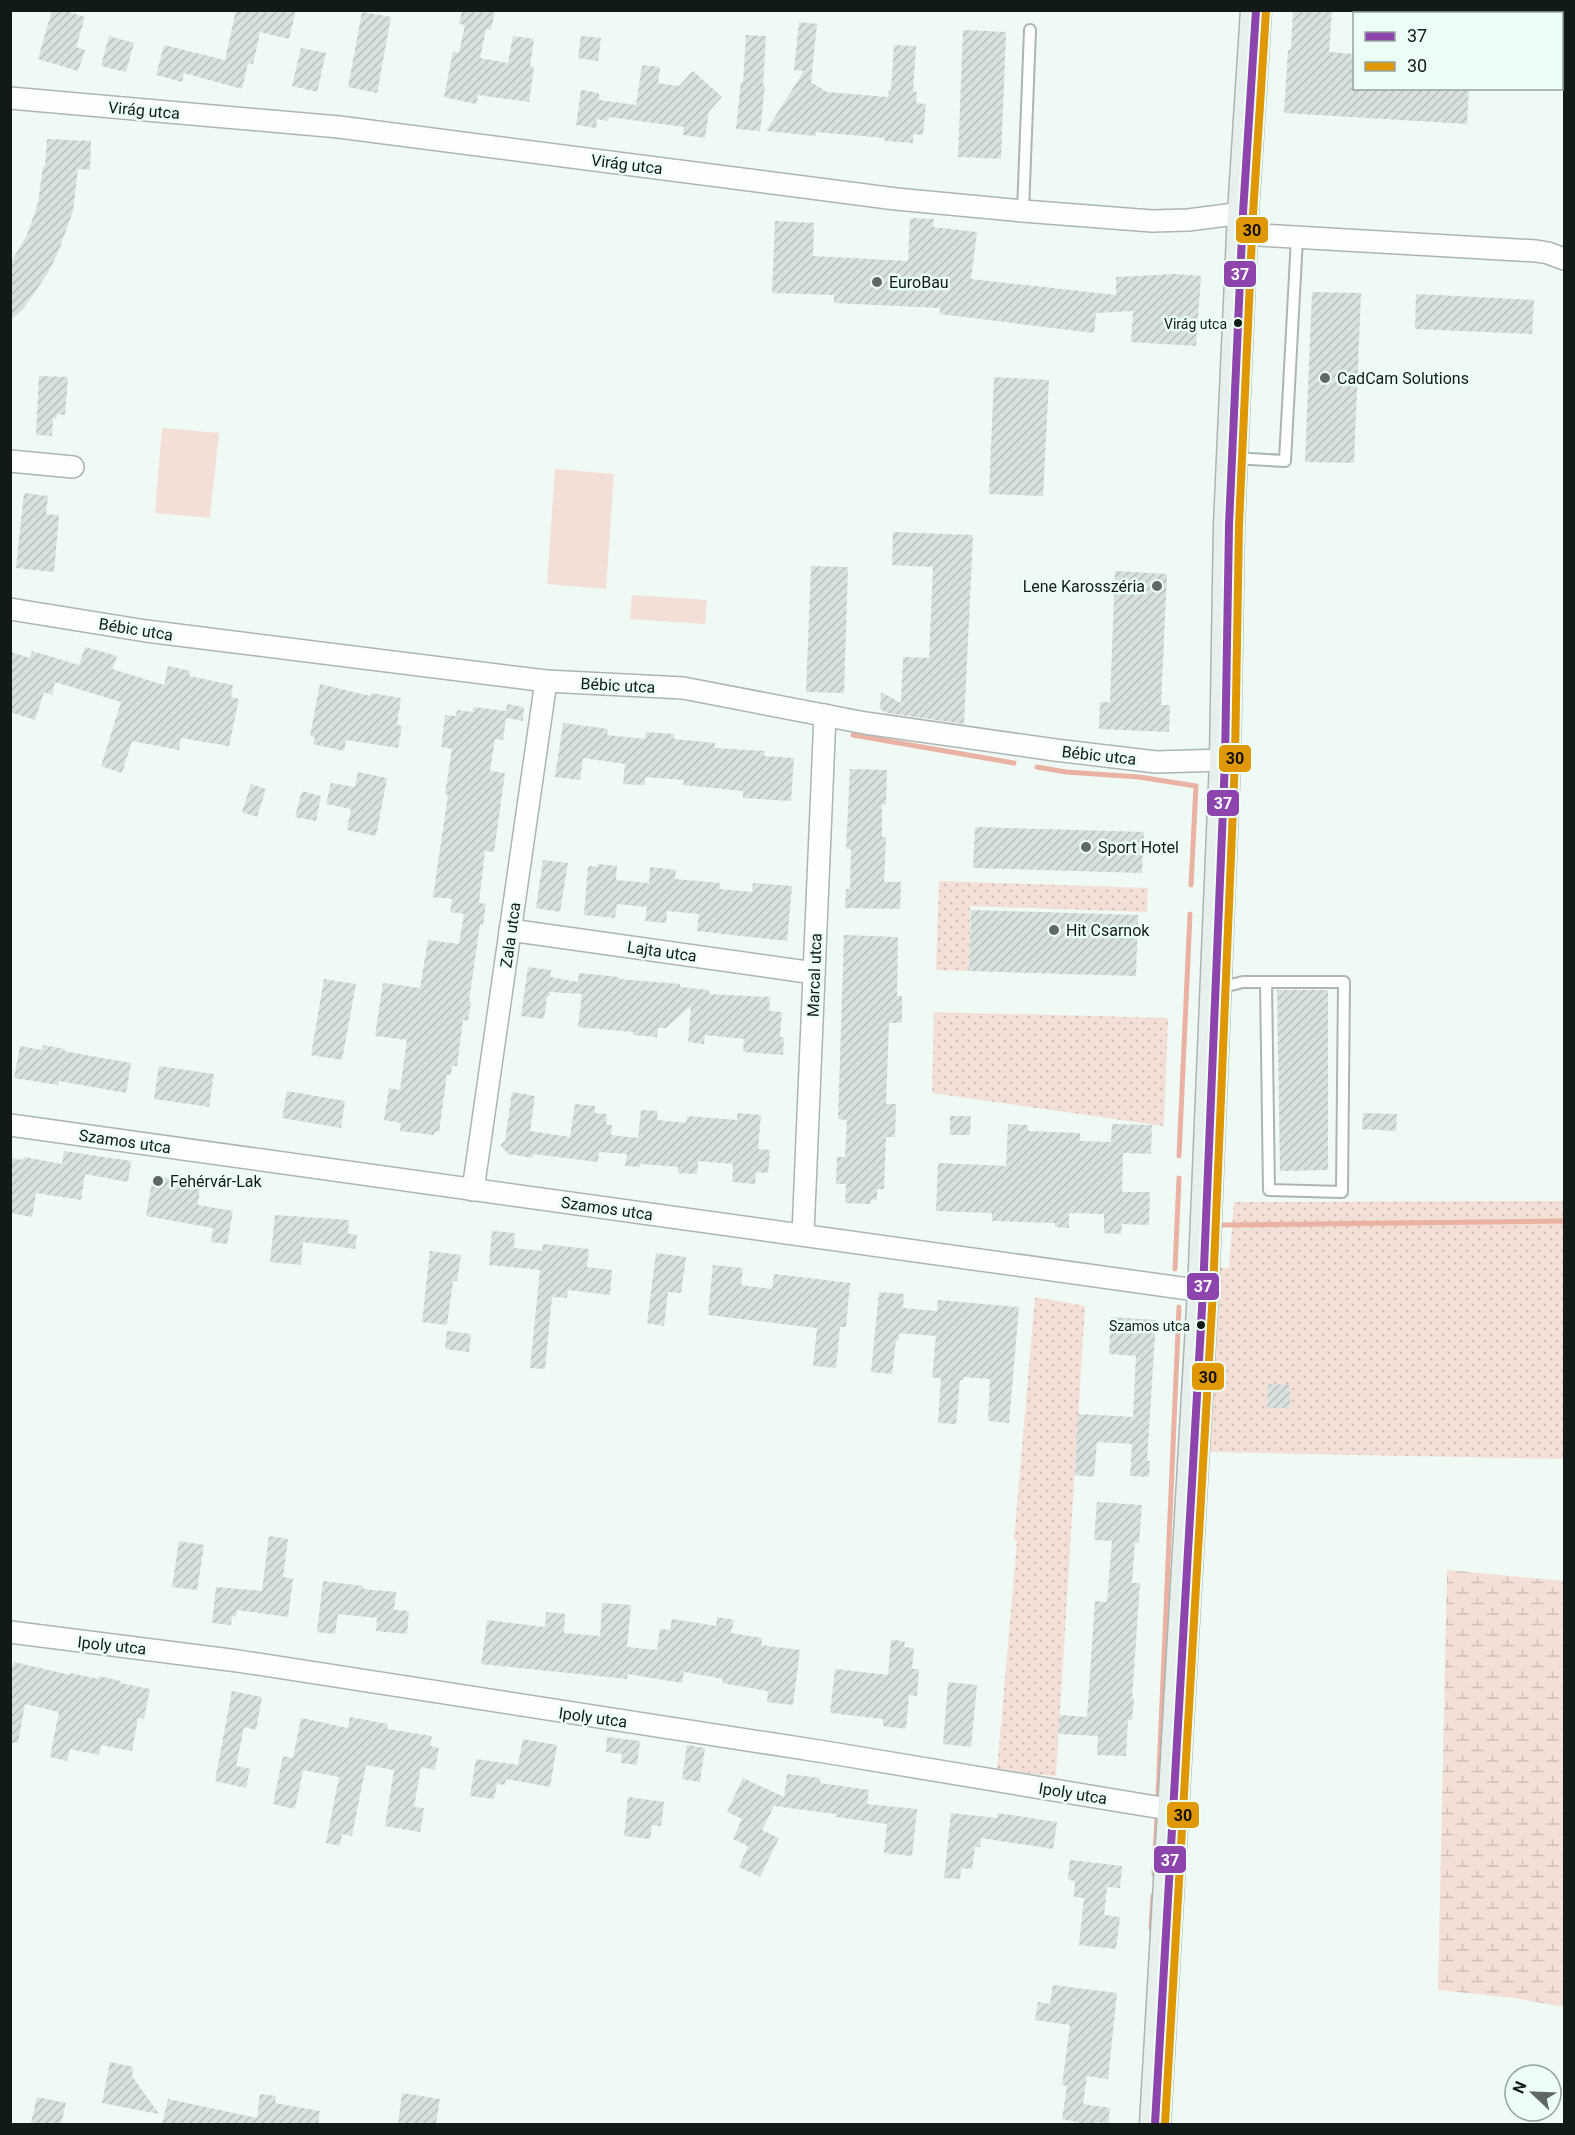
<svg xmlns="http://www.w3.org/2000/svg" width="1575" height="2135" viewBox="0 0 1575 2135" font-family="Roboto,sans-serif">
<defs>
<pattern id="grass-dots" width="8" height="8" patternUnits="userSpaceOnUse" patternTransform="scale(1.5)"><rect width="8" height="8" fill="#f4dfd6"/><path d="M2 2h.1M6 6h.1" fill="none" stroke="#d0bfb7" stroke-width="1.8" stroke-linecap="round"/></pattern>
<pattern id="wetland-marsh" width="20" height="14" patternUnits="userSpaceOnUse" patternTransform="scale(1.5)"><rect width="20" height="14" fill="#f4dfd6"/><path d="M1 5h8M5 5V1M11 12h8M15 12V8" fill="none" stroke="#d0bfb7"/></pattern>
<pattern id="building-hatch" width="6" height="6" patternUnits="userSpaceOnUse" patternTransform="scale(1.5)"><rect width="6" height="6" fill="#d8e1dd"/><path d="M-1 1l2-2M0 6l6-6M5 7l2-2" fill="none" stroke="#b8c0bd"/></pattern>
</defs>
<rect width="100%" height="100%" fill="#f0faf5"/>
<g fill="url(#grass-dots)">
<polygon points="939,881 1148,888 1147,912 970,906 969,971 936,970"/>
<polygon points="934,1012 1168,1018 1164,1126 932,1093"/>
<polygon points="1564,1201 1564,1459 1209,1452 1218,1268 1229,1268 1234,1202"/>
<polygon points="1035,1297 1085,1306 1056,1776 997,1770 1017,1541 1014,1540"/>
</g>
<polygon fill="url(#wetland-marsh)" points="1447,1570 1564,1581 1564,2007 1514,1998 1438,1990"/>
<g fill="#f4dfd6">
<polygon points="162,428 219,433 210,518 155,513"/>
<polygon points="555,469 614,474 606,589 547,584"/>
<polygon points="632,595 707,600 705,624 630,619"/>
</g>
<g fill="none" stroke-linecap="round" stroke-linejoin="round">
<g stroke="#eab2a2" stroke-width="5">
<polyline points="853,735 1014,763"/>
<polyline points="1037,767 1066,772 1139,777 1196,786 1191,885"/>
<polyline points="1179,1156 1190,914"/>
<polyline points="1223,1225 1564,1221"/>
<polyline points="1175,1269 1179,1178"/>
<polyline points="1158,1796 1179,1307"/>
<polyline points="1154,1874 1157,1816"/>
<polyline points="1151,1928 1153,1896"/>
</g>
</g>
<g fill="url(#building-hatch)">
<polygon points="52,10 63,10 85,17 76,47 85,50 78,71 38,59"/>
<polygon points="236,10 296,10 289,39 260,32 253,64 248,63 242,89 184,73 182,82 156,75 164,45 225,60"/>
<polygon points="462,10 495,10 491,30 486,29 480,58 508,63 513,36 534,39 530,66 534,67 529,102 478,95 476,104 444,97 453,52 459,53 465,25 459,24"/>
<polygon points="1293,10 1332,10 1329,52 1354,54 1354,88 1469,88 1467,124 1284,113 1288,50 1291,50"/>
<polygon points="362,12 391,17 377,93 348,87"/>
<polygon points="799,22 817,24 811,82 827,92 888,97 889,90 891,91 894,45 916,46 913,92 917,92 916,103 926,104 923,135 913,134 913,143 885,141 885,138 816,132 816,136 766,131 804,71 794,70"/>
<polygon points="963,30 1006,32 1001,159 958,157"/>
<polygon points="746,35 766,36 763,85 765,85 760,131 736,129 741,82 743,82"/>
<polygon points="109,36 134,43 126,72 101,66"/>
<polygon points="581,36 601,38 598,61 578,58"/>
<polygon points="301,48 326,53 317,92 292,86"/>
<polygon points="642,65 660,67 658,83 679,86 693,71 722,97 709,111 705,138 683,135 684,127 609,117 608,121 597,119 596,128 576,125 581,90 599,93 599,100 636,105"/>
<polygon points="47,139 91,141 90,170 78,169 73,211 59,250 49,271 24,308 10,321 10,264 27,235 38,203 43,167 45,167"/>
<polygon points="910,218 934,219 933,227 977,232 971,279 1116,295 1116,277 1176,274 1201,276 1196,346 1131,342 1133,311 1096,313 1094,333 940,314 940,308 834,303 834,295 772,293 775,221 814,223 813,256 908,261"/>
<polygon points="1312,292 1361,293 1354,463 1305,462"/>
<polygon points="1416,294 1534,300 1532,334 1415,329"/>
<polygon points="39,376 68,377 65,415 57,414 56,419 53,418 52,436 36,435"/>
<polygon points="994,377 1049,380 1043,496 989,494"/>
<polygon points="24,493 48,496 46,514 59,515 54,572 16,568"/>
<polygon points="893,532 973,535 964,724 887,713 880,709 881,692 901,703 903,657 929,658 933,567 892,565"/>
<polygon points="811,566 848,567 844,693 806,692"/>
<polygon points="1115,571 1167,574 1161,705 1170,705 1169,732 1099,729 1100,702 1110,702"/>
<polygon points="85,647 117,656 112,669 164,685 168,666 190,671 189,676 233,685 231,697 239,699 229,746 181,738 179,750 132,741 122,773 101,766 121,702 55,682 52,695 44,692 35,720 10,712 10,652 30,658 32,651 79,665"/>
<polygon points="320,684 370,696 371,693 401,698 397,725 402,726 398,748 346,740 344,751 313,744 315,737 310,736"/>
<polygon points="507,704 524,707 523,721 506,718 503,740 495,739 490,771 505,773 494,852 485,851 479,903 486,904 483,925 480,924 469,1001 471,1001 468,1021 463,1020 457,1066 452,1066 451,1075 447,1074 439,1132 435,1131 434,1135 400,1131 401,1123 384,1120 389,1088 400,1090 407,1040 375,1036 383,983 420,988 428,940 459,944 464,914 450,912 452,899 433,897 448,795 445,794 452,749 441,747 445,715 456,716 457,710 473,712 474,707 506,711"/>
<polygon points="563,723 608,729 607,735 645,739 646,732 674,734 674,739 715,743 715,748 765,751 764,756 794,758 791,801 743,798 743,791 683,785 684,780 645,777 645,785 623,784 625,764 583,758 580,780 555,777"/>
<polygon points="850,769 887,770 886,805 882,804 882,837 886,837 884,882 901,882 900,909 845,908 846,889 850,889 851,849 846,849"/>
<polygon points="358,772 387,778 376,836 347,830 351,809 326,804 331,783 355,787"/>
<polygon points="251,784 266,789 257,817 242,812"/>
<polygon points="302,791 321,796 316,821 295,817"/>
<polygon points="975,827 1144,832 1142,873 973,868"/>
<polygon points="543,860 568,863 560,912 536,908"/>
<polygon points="598,864 617,866 616,880 649,883 650,867 676,870 675,879 720,883 720,889 752,892 753,883 792,886 787,941 697,931 699,914 667,911 666,923 645,921 647,907 617,904 615,918 584,915 588,866 598,867"/>
<polygon points="971,910 1138,915 1136,976 969,971"/>
<polygon points="844,935 898,937 897,996 902,996 902,1023 889,1023 886,1104 896,1104 895,1137 886,1137 884,1189 877,1189 877,1200 871,1199 871,1204 845,1203 846,1184 836,1184 837,1157 845,1157 847,1120 838,1119"/>
<polygon points="528,967 551,970 550,977 578,982 579,973 619,977 619,979 680,984 680,987 709,990 709,994 770,997 769,1011 782,1012 780,1037 784,1037 783,1055 743,1052 744,1039 705,1035 704,1044 688,1042 691,1006 666,1028 658,1028 657,1037 633,1035 633,1032 578,1027 582,994 550,992 550,996 547,996 544,1019 521,1016"/>
<polygon points="324,979 356,984 342,1060 311,1055"/>
<polygon points="1277,990 1328,990 1328,1170 1280,1171"/>
<polygon points="43,1045 65,1049 64,1051 131,1063 126,1093 59,1081 58,1085 14,1078 20,1046 42,1050"/>
<polygon points="159,1066 214,1074 209,1107 154,1099"/>
<polygon points="287,1091 345,1101 341,1128 282,1118"/>
<polygon points="512,1092 535,1096 530,1131 570,1137 575,1104 595,1106 595,1113 607,1114 606,1124 612,1125 611,1135 638,1138 641,1110 658,1111 657,1120 686,1123 687,1116 737,1120 737,1113 761,1115 758,1149 770,1150 768,1173 756,1172 755,1184 732,1182 733,1164 698,1161 697,1174 678,1173 678,1167 640,1164 640,1167 625,1166 627,1154 599,1152 598,1162 533,1154 533,1158 508,1154 500,1145 505,1141"/>
<polygon points="1363,1113 1397,1114 1396,1131 1362,1129"/>
<polygon points="950,1116 971,1116 970,1135 950,1135"/>
<polygon points="1008,1124 1028,1125 1028,1131 1080,1133 1080,1141 1111,1142 1112,1124 1152,1125 1151,1154 1123,1153 1122,1192 1150,1192 1149,1225 1122,1224 1121,1234 1104,1233 1104,1214 1069,1213 1069,1228 1055,1227 1055,1223 992,1221 992,1213 936,1211 938,1163 1006,1166"/>
<polygon points="64,1151 131,1161 128,1182 85,1174 81,1200 36,1193 32,1217 10,1213 10,1158 23,1160 24,1157 62,1164"/>
<polygon points="153,1176 175,1179 174,1184 200,1188 198,1205 233,1211 227,1244 211,1242 213,1228 146,1216"/>
<polygon points="275,1215 349,1220 348,1234 357,1235 355,1249 303,1242 301,1265 270,1262"/>
<polygon points="492,1231 515,1233 514,1248 542,1251 543,1244 589,1249 587,1267 612,1270 610,1295 568,1290 567,1298 552,1297 545,1369 530,1368 540,1270 489,1265"/>
<polygon points="430,1251 461,1255 457,1281 453,1281 447,1325 422,1322"/>
<polygon points="656,1253 686,1257 681,1293 668,1292 664,1326 647,1323"/>
<polygon points="713,1265 743,1268 741,1285 772,1289 774,1274 850,1283 846,1327 840,1327 836,1368 813,1366 817,1328 708,1315"/>
<polygon points="879,1292 904,1294 903,1308 937,1311 938,1300 1019,1307 1009,1423 988,1421 990,1379 963,1377 963,1380 960,1380 956,1424 938,1423 941,1378 932,1378 936,1336 899,1333 898,1341 896,1340 892,1374 871,1372"/>
<polygon points="1111,1317 1156,1320 1147,1461 1150,1461 1149,1477 1130,1476 1132,1444 1097,1442 1094,1477 1075,1475 1078,1414 1133,1417 1136,1356 1109,1354"/>
<polygon points="447,1331 471,1334 469,1352 445,1349"/>
<polygon points="1268,1384 1290,1385 1290,1408 1267,1408"/>
<polygon points="1097,1502 1142,1505 1139,1543 1135,1543 1132,1583 1140,1583 1132,1698 1134,1698 1132,1720 1128,1720 1126,1756 1097,1755 1098,1736 1058,1734 1060,1715 1087,1717 1095,1601 1107,1602 1112,1541 1094,1540"/>
<polygon points="269,1536 288,1539 283,1577 293,1579 288,1617 237,1610 236,1617 232,1616 231,1625 212,1623 216,1587 262,1591"/>
<polygon points="179,1541 204,1545 197,1590 172,1587"/>
<polygon points="323,1581 363,1586 363,1589 396,1592 394,1610 409,1611 407,1634 376,1631 377,1618 338,1614 335,1634 317,1632"/>
<polygon points="602,1603 631,1605 627,1647 657,1650 660,1629 670,1630 672,1619 716,1626 717,1617 734,1620 731,1633 762,1638 761,1645 800,1650 793,1705 767,1702 768,1691 722,1683 723,1679 684,1672 682,1683 628,1674 627,1679 481,1664 487,1620 545,1627 546,1612 565,1614 564,1633 600,1636"/>
<polygon points="891,1640 905,1641 904,1647 914,1648 912,1669 919,1669 917,1696 909,1695 906,1729 883,1726 883,1719 830,1713 835,1669 888,1675"/>
<polygon points="14,1662 70,1675 70,1673 99,1679 99,1676 121,1681 120,1683 150,1689 144,1719 138,1718 132,1751 101,1745 99,1755 70,1749 67,1761 50,1757 59,1712 25,1704 18,1743 10,1743 10,1676"/>
<polygon points="948,1682 977,1685 971,1747 943,1744"/>
<polygon points="232,1691 262,1697 256,1730 244,1727 236,1766 250,1769 246,1788 215,1781"/>
<polygon points="350,1717 388,1724 387,1729 432,1736 430,1746 439,1748 435,1770 421,1767 414,1807 424,1808 420,1832 385,1826 394,1770 366,1765 352,1836 342,1834 340,1846 326,1843 339,1777 303,1770 295,1809 273,1804 283,1756 293,1758 301,1718 348,1728"/>
<polygon points="607,1737 640,1741 637,1765 621,1763 622,1754 606,1752"/>
<polygon points="523,1739 557,1745 550,1787 506,1779 505,1785 497,1784 494,1799 470,1796 476,1759 518,1765"/>
<polygon points="687,1745 705,1748 700,1782 682,1779"/>
<polygon points="787,1774 820,1778 820,1783 869,1790 867,1804 917,1809 912,1856 884,1853 887,1824 836,1817 836,1814 774,1806 762,1830 779,1838 760,1877 739,1867 748,1846 733,1839 742,1819 727,1812 743,1778 784,1797"/>
<polygon points="628,1797 664,1802 661,1826 652,1825 650,1839 624,1836"/>
<polygon points="951,1813 997,1818 998,1813 1057,1822 1053,1849 981,1838 980,1847 975,1847 972,1869 961,1868 960,1879 944,1878"/>
<polygon points="1070,1860 1122,1866 1120,1888 1107,1887 1104,1915 1120,1917 1116,1949 1079,1945 1084,1898 1074,1897 1075,1881 1068,1880"/>
<polygon points="1053,1985 1117,1993 1108,2079 1087,2076 1083,2104 1110,2108 1108,2124 1097,2122 1096,2124 1077,2124 1078,2122 1062,2119 1067,2086 1062,2085 1070,2025 1035,2020 1038,2002 1050,2004"/>
<polygon points="110,2062 133,2067 132,2076 159,2114 102,2103"/>
<polygon points="402,2093 440,2099 436,2123 398,2124"/>
<polygon points="260,2094 276,2096 275,2103 320,2111 318,2124 162,2124 168,2099 257,2118"/>
<polygon points="37,2097 66,2103 61,2124 31,2123"/>
</g>
<g fill="none" stroke-linecap="round" stroke-linejoin="round">
<g stroke="#acb5b1" stroke-width="14">
<g id="lane">
<polyline points="1023,211 1030,30"/>
<polyline points="1233,458 1285,461 1297,238"/>
<polyline points="1219,988 1243,982 1344,982 1342,1192 1269,1190 1266,982"/>
</g>
</g>
<g stroke="#acb5b1" stroke-width="24">
<g id="street">
<polyline points="10,98 339,127 896,199 1023,211 1152,221 1188,220 1243,213"/>
<polyline points="1242,234 1536,251 1548,253 1564,259"/>
<polyline points="10,461 73,467"/>
<polyline points="10,609 146,631 546,681 683,688 865,723 1055,750 1156,762 1225,760"/>
<polyline points="510,930 814,973"/>
<polyline points="10,1125 1203,1291"/>
<polyline points="473,1190 546,681"/>
<polyline points="803,1234 825,715"/>
<polyline points="10,1632 238,1661 825,1752 1174,1810"/>
</g>
</g>
<g stroke="#acb5b1" stroke-width="33">
<polyline id="secondary" points="1155,2124 1203,1291 1225,760 1229,525 1243,213 1256,10"/>
</g>
<use href="#lane" stroke="#fdfefe" stroke-width="10"/>
<use href="#street" stroke="#fdfefe" stroke-width="21"/>
<use href="#secondary" stroke="#e8f0ed" stroke-width="30"/>
<g stroke="#ebfff6" stroke-width="12">
<polyline id="bus-1" points="1155,2124 1203,1291 1225,760 1229,525 1243,213 1256,10"/>
</g>
<g stroke="#ebfff6" stroke-width="12">
<polyline id="bus-2" points="1165,2124 1213,1291 1235,760 1239,525 1253,214 1266,11"/>
</g>
<use href="#bus-1" stroke="#8e44ad" stroke-width="8"/>
<use href="#bus-2" stroke="#e09802" stroke-width="8"/>
</g>
<g fill="#606865" stroke="#ebfff6" stroke-width="2">
<circle cx="877" cy="282" r="6"/>
<circle cx="1325" cy="378" r="6"/>
<circle cx="1157" cy="586" r="6"/>
<circle cx="1086" cy="847" r="6"/>
<circle cx="1054" cy="930" r="6"/>
<circle cx="158" cy="1181" r="6"/>
</g>
<g fill="#121a17" stroke="#ebfff6" stroke-width="2">
<circle cx="1238" cy="323" r="5"/>
<circle cx="1201" cy="1325" r="5"/>
</g>
<g text-anchor="middle" stroke-width="5" stroke-linejoin="round" paint-order="stroke">
<g font-size="14" fill="#121a17" stroke="#ebfff6" text-anchor="end">
<text x="1227" y="329">Virág utca</text>
<text x="1190" y="1331">Szamos utca</text>
</g>
<g font-size="16" fill="#121a17" stroke="#ebfff6">
<text transform="translate(144 110) rotate(5)" y="6">Virág utca</text>
<text transform="translate(627 164) rotate(7)" y="6">Virág utca</text>
<text transform="translate(136 629) rotate(9)" y="6">Bébic utca</text>
<text transform="translate(618 685) rotate(3)" y="6">Bébic utca</text>
<text transform="translate(1099 755) rotate(6)" y="6">Bébic utca</text>
<text transform="translate(510 935) rotate(-82)" y="6">Zala utca</text>
<text transform="translate(662 951) rotate(8)" y="6">Lajta utca</text>
<text transform="translate(814 975) rotate(-88)" y="6">Marcal utca</text>
<text transform="translate(125 1141) rotate(8)" y="6">Szamos utca</text>
<text transform="translate(607 1208) rotate(8)" y="6">Szamos utca</text>
<text transform="translate(112 1645) rotate(6)" y="6">Ipoly utca</text>
<text transform="translate(593 1717) rotate(8)" y="6">Ipoly utca</text>
<text transform="translate(1073 1793) rotate(9)" y="6">Ipoly utca</text>
</g>
<g font-size="16" fill="#121a17" stroke="#ebfff6" text-anchor="start">
<text x="889" y="288">EuroBau</text>
<text x="1337" y="384">CadCam Solutions</text>
<text x="1145" y="592" text-anchor="end">Lene Karosszéria</text>
<text x="1098" y="853">Sport Hotel</text>
<text x="1066" y="936">Hit Csarnok</text>
<text x="170" y="1187">Fehérvár-Lak</text>
</g>
</g>
<g stroke="#ebfff6" stroke-width="2">
<rect x="1235" y="216" width="34" height="28" rx="6" fill="#e09802"/>
<rect x="1223" y="260" width="34" height="28" rx="6" fill="#8e44ad"/>
<rect x="1218" y="744" width="34" height="29" rx="6" fill="#e09802"/>
<rect x="1206" y="789" width="34" height="28" rx="6" fill="#8e44ad"/>
<rect x="1186" y="1272" width="34" height="29" rx="6" fill="#8e44ad"/>
<rect x="1191" y="1362" width="34" height="29" rx="6" fill="#e09802"/>
<rect x="1166" y="1801" width="34" height="28" rx="6" fill="#e09802"/>
<rect x="1153" y="1845" width="34" height="29" rx="6" fill="#8e44ad"/>
</g>
<g font-size="16" text-anchor="middle" font-weight="bold" fill="#fff">
<text x="1240" y="280">37</text>
<text x="1223" y="809">37</text>
<text x="1203" y="1292">37</text>
<text x="1170" y="1866">37</text>
</g>
<g font-size="16" text-anchor="middle" font-weight="bold" fill="#111">
<text x="1252" y="236">30</text>
<text x="1235" y="764">30</text>
<text x="1208" y="1383">30</text>
<text x="1183" y="1821">30</text>
</g>
<rect width="1575" height="2135" fill="none" stroke="#121a17" stroke-width="24"/>
<rect x="1353" y="12" width="210" height="78" fill="#ebfff6" stroke="#94a39d" stroke-width="1.5"/>
<rect x="1365" y="32" width="30" height="9" fill="#8e44ad" stroke="#94a39d" stroke-width="1.5"/>
<text x="1407" y="42" font-size="18" fill="#121a17">37</text>
<rect x="1365" y="62" width="30" height="9" fill="#e09802" stroke="#94a39d" stroke-width="1.5"/>
<text x="1407" y="72" font-size="18" fill="#121a17">30</text>
<g transform="translate(1533 2093) rotate(293)"><circle r="28" fill="#ebfff6" stroke="#94a39d" stroke-width="1.5"/>
<path d="M0-4.5L10 22L0 15L-10 22Z" fill="#606865"/>
<text y="-9" font-size="16" font-weight="bold" text-anchor="middle" fill="#121a17">N</text>
</g>
</svg>
